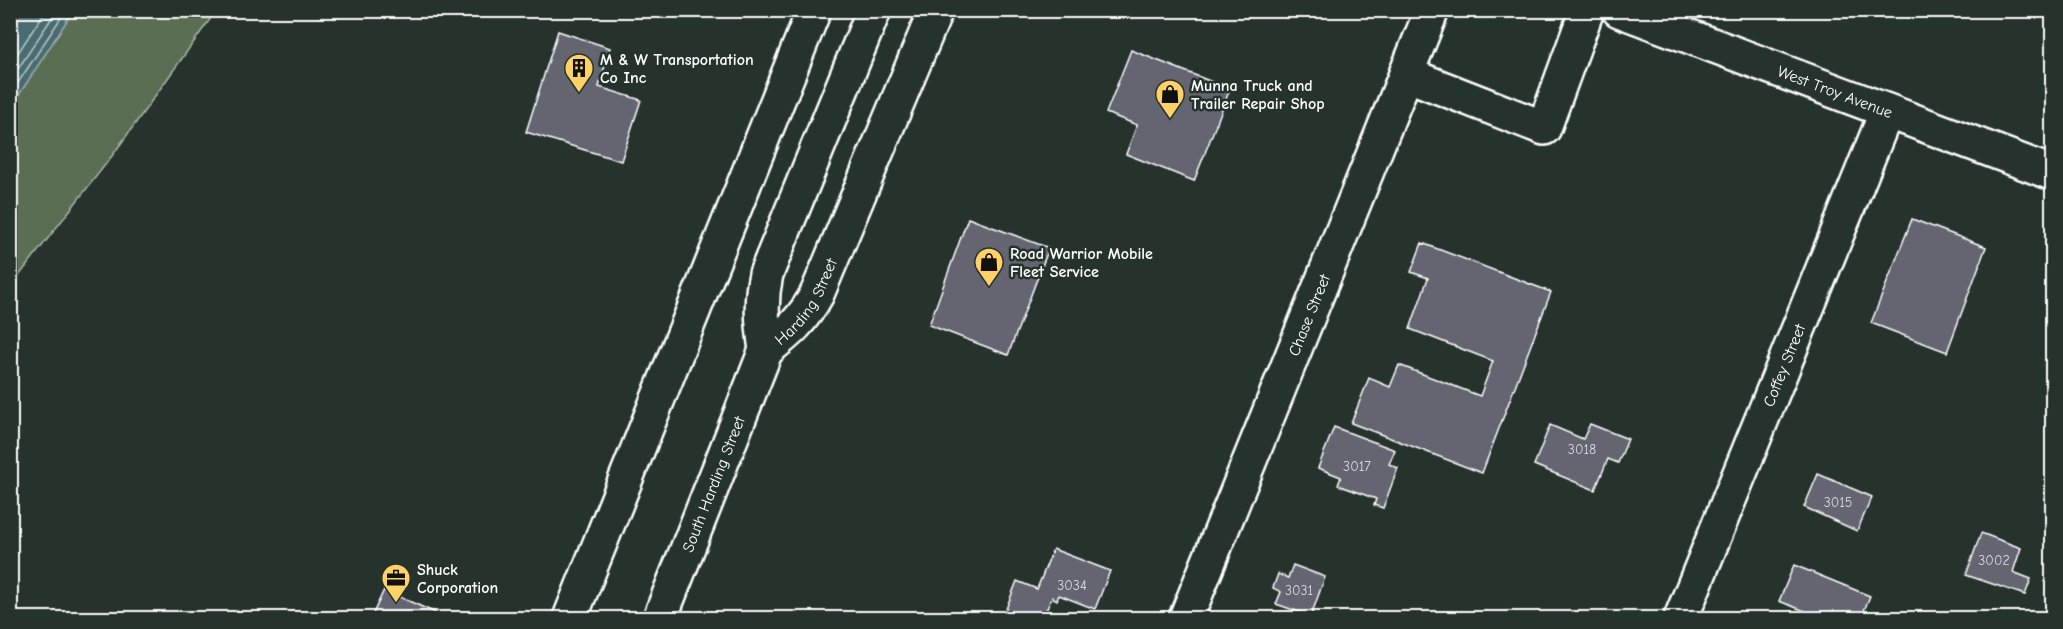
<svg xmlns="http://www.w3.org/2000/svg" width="2063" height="629" viewBox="0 0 2063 629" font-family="'Comic Neue',sans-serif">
<rect width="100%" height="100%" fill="#26332d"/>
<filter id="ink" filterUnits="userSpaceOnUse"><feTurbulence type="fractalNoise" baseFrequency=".0167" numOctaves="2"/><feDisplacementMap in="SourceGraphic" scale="12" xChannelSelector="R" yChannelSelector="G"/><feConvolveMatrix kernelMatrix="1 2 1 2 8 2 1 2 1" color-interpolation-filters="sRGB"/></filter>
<g filter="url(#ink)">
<polygon fill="#5a6e52" stroke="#acb6a8" stroke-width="1.5" points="73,11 216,11 112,156 11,286 11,107"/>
<polygon fill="#4a6c71" stroke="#92a7aa" stroke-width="1.5" points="11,10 73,11 11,107 10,11"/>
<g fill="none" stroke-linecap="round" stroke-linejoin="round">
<g stroke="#b7c4c6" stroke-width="1.5">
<polyline points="10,65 46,10"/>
<polyline points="10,81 57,10"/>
<polyline points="10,95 66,10"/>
</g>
</g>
<g fill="#656572" stroke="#fff" stroke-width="1.5">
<polygon points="558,31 610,48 599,87 641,100 621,161 526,132"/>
<polygon points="1131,50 1230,89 1194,181 1126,154 1137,125 1106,113"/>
<polygon points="968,218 1049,248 1008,355 929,325"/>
<polygon points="1912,219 1986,247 1947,352 1871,323"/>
<polygon points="1422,243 1551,292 1482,473 1351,423 1369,378 1390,387 1399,365 1480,396 1493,361 1410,329 1428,278 1411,272"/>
<polygon points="1590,424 1628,439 1618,463 1608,459 1595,490 1534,465 1550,425 1583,439"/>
<polygon points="1334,427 1395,450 1389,464 1398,468 1383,508 1374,505 1376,499 1338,485 1341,477 1318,468"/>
<polygon points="1818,474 1872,497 1857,531 1804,507"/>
<polygon points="1981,533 2021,548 2013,572 2031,579 2025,595 1966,575"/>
<polygon points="1053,549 1110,571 1095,609 1059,595 1057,600 1052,597 1043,618 1015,618 1004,614 1017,581 1037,589"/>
<polygon points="1293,565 1325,577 1311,616 1276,604 1281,592 1273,588 1278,574 1288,578"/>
<polygon points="1794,565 1870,596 1861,618 1823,618 1779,601"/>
<polygon points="384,590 447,618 371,618"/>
</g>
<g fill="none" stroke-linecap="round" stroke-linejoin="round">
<g stroke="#fff" stroke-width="38">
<g id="minor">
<polyline points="1406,74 1544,128 1587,10"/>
<polyline points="570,618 814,10"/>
<path id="s1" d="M1186 618 1432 10"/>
<path id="s2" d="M1681 618 1887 111"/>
</g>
</g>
<g stroke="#fff" stroke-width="38">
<g id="major">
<path id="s3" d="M1619 10 2052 173"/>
<path id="s4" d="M766 350C790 331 802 321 817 294L936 10"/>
<path id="s5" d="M660 618 766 350C762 323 760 301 766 274L874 10"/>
</g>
</g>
<use href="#minor" stroke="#26332d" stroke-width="33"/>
<use href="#major" stroke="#26332d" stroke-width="33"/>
</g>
</g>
<defs>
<g id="building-pin" transform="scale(1.5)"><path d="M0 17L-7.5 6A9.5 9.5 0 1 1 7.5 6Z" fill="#ffd166" stroke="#26332d"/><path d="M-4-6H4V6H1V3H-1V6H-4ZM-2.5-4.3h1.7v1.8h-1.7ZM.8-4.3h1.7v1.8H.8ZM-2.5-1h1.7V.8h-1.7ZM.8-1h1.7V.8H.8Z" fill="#111"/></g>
<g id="shop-pin" transform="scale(1.5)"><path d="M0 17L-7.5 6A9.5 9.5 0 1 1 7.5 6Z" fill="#ffd166" stroke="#26332d"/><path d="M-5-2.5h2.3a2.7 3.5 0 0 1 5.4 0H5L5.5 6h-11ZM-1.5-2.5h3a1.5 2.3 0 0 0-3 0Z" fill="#111"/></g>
<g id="office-pin" transform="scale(1.5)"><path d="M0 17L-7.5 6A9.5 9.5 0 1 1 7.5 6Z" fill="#ffd166" stroke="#26332d"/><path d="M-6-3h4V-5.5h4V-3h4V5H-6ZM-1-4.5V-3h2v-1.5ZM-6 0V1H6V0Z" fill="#111"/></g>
</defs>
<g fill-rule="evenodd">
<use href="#building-pin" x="579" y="68"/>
<use href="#shop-pin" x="1170" y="94"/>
<use href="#shop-pin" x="989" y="262"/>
<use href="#office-pin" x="396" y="578"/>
</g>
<g text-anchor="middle" stroke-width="5" stroke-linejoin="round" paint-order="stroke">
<g font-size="14" fill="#d8d8dc">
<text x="1582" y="454">3018</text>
<text x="1357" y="471">3017</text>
<text x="1838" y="507">3015</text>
<text x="1994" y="565">3002</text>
<text x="1072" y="590">3034</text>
<text x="1299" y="595">3031</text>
</g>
<g font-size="16" font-weight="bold" fill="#fff" stroke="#26332d" text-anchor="start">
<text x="600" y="65">M &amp; W Transportation<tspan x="600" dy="18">Co Inc</tspan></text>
<text x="1191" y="91">Munna Truck and<tspan x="1191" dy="18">Trailer Repair Shop</tspan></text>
<text x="1010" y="259">Road Warrior Mobile<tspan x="1010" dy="18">Fleet Service</tspan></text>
<text x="417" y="575">Shuck<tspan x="417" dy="18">Corporation</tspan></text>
</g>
<g font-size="16" fill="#fff" stroke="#26332d">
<text dy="6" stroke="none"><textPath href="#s3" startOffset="231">West Troy Avenue</textPath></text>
<text dy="6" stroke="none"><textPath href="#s4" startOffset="64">Harding Street</textPath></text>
<text dy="6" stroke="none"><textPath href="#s1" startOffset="327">Chase Street</textPath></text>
<text dy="6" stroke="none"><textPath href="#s2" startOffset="273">Coffey Street</textPath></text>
<text dy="6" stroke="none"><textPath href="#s5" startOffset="144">South Harding Street</textPath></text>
</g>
</g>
<rect width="2063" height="629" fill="none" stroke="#26332d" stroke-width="36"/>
<rect x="18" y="18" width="2027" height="593" fill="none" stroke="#fff" stroke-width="2" filter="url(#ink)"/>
</svg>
